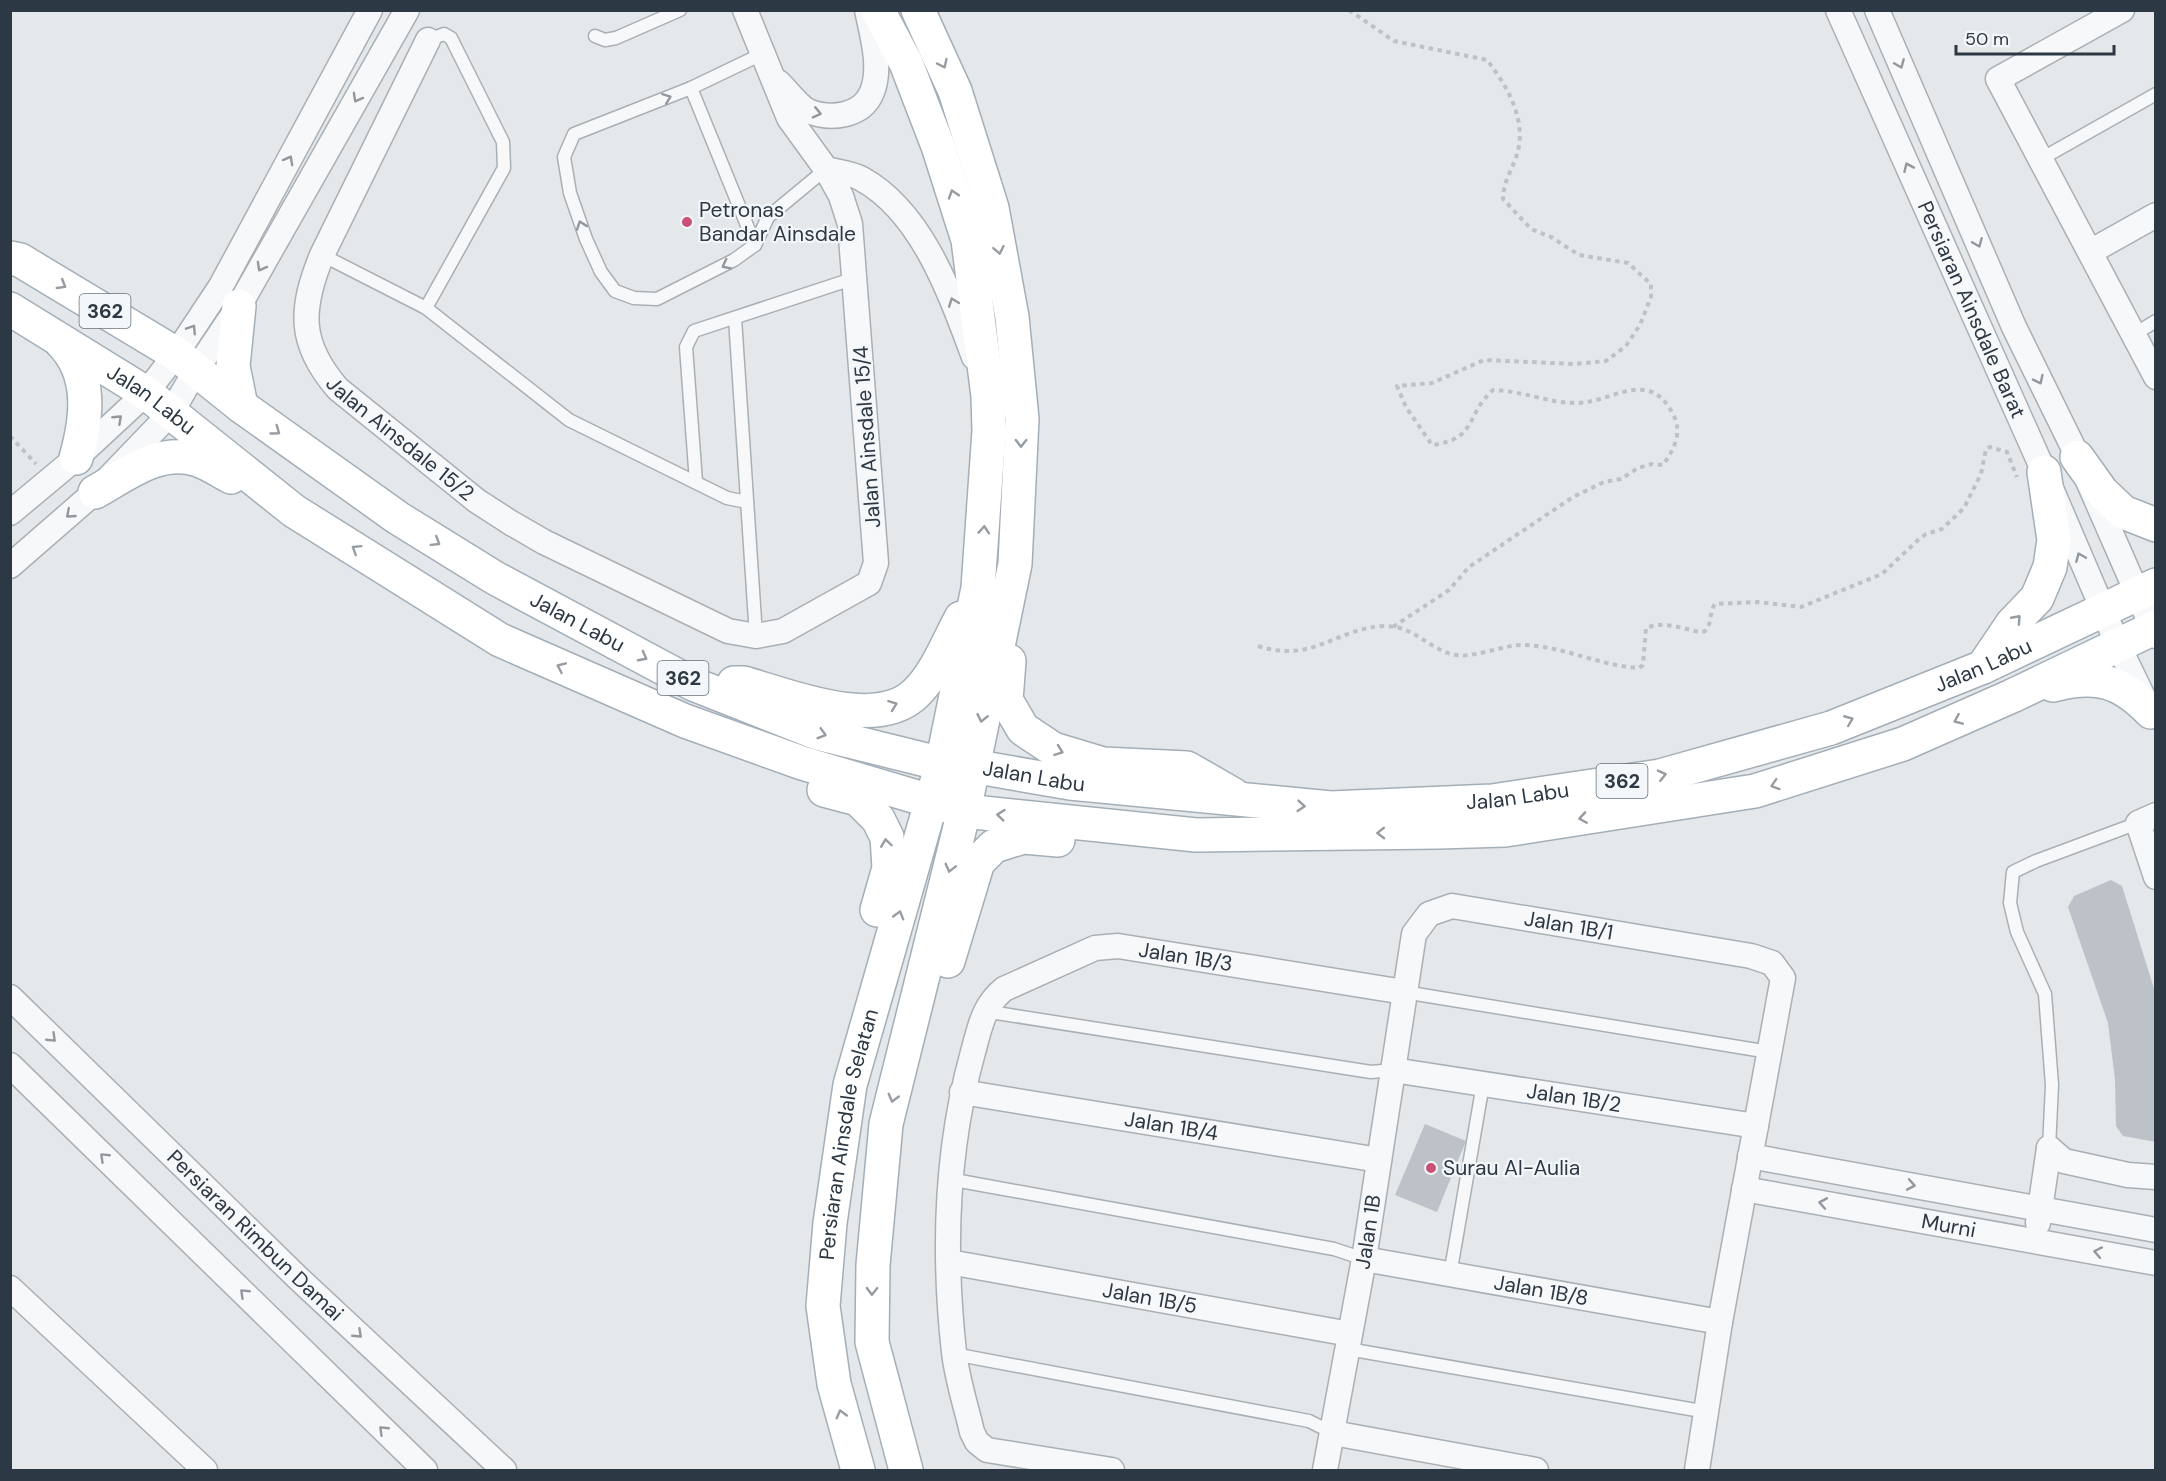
<svg xmlns="http://www.w3.org/2000/svg" width="2166" height="1481" viewBox="0 0 2166 1481" font-family="'DM Sans',sans-serif">
<rect width="100%" height="100%" fill="#e4e8eb"/>
<g fill="#bcc2c8">
<polygon points="2111,880 2122,886 2156,995 2156,1142 2123,1136 2116,1126 2115,1080 2108,1023 2068,907 2074,896"/>
<polygon points="1425,1124 1466,1141 1437,1212 1395,1195"/>
</g>
<g fill="none" stroke-linecap="round" stroke-linejoin="round">
<g stroke="#a9b0b5" stroke-width="15">
<g id="lane">
<polyline points="595,36 605,40 616,38 680,10"/>
<polyline points="762,54 691,88 574,134 564,157 570,193 586,239 601,272 615,291 634,298 657,299 734,260 755,245 768,217 826,169"/>
<polyline points="691,88 755,245"/>
<polyline points="2041,159 2156,94"/>
<polyline points="322,255 426,308 569,420 727,498 747,502"/>
<polyline points="426,308 504,168 503,142 451,38 444,34 428,40"/>
<polyline points="735,318 756,636"/>
<polyline points="2133,335 2156,321"/>
<polyline points="696,482 686,347 694,331 855,278"/>
<polyline points="1404,992 1769,1052"/>
<polyline points="984,1011 1371,1072 1393,1070"/>
<polyline points="2049,1148 2052,1085 2045,994 2017,932 2010,903 2013,872 2036,861 2138,823"/>
<polyline points="949,1179 1334,1249 1364,1259"/>
<polyline points="1450,1275 1483,1084"/>
<polyline points="1348,1349 1707,1412"/>
<polyline points="954,1354 1309,1421 1333,1433"/>
</g>
</g>
<g stroke="#a9b0b5" stroke-width="27">
<g id="street">
<path id="s1" d="M1838 10 2044 472 2118 645 2147 705"/>
<polyline points="1877,10 2014,327 2074,449 2156,636"/>
<polyline points="2122,10 1998,79 2156,377"/>
<path id="s2" d="M428 40 322 255C300 309 298 343 338 389L477 501 511 523 544 542 728 631 756 636 783 631 869 583 876 563 850 224 841 196 826 169 789 118 745 10"/>
<path d="M778 82C787 90 798 106 808 111 830 120 862 117 872 92 882 67 872 35 867 10"/>
<path d="M826 169C837 172 852 173 862 179 923 213 951 296 974 357"/>
<polyline points="2090,252 2156,215"/>
<polyline points="10,513 76,458 146,393 176,354 221,286 370,10"/>
<polyline points="10,566 95,492 171,413 196,370 239,306 407,10"/>
<polyline points="2156,815 2138,823 2156,877"/>
<path id="s3" d="M10 997 298 1278 504 1470"/>
<polyline points="10,1065 425,1470"/>
<path id="s4" d="M1393 1070 1756 1126"/>
<path id="s5" d="M962 1092 1379 1160"/>
<polyline points="2049,1148 2064,1161 2128,1175 2156,1177"/>
<polyline points="1750,1156 2156,1230"/>
<path id="s6" d="M1744 1189 2156 1263"/>
<polyline points="2038,1223 2049,1148"/>
<path id="s7" d="M1364 1259 1720 1322"/>
<path id="s8" d="M949 1262 1350 1334"/>
<polyline points="10,1288 205,1470"/>
<polyline points="1333,1433 1536,1470"/>
<path id="s9" d="M1112 1470 987 1450 977 1442 972 1432C966 1406 957 1379 954 1352 943 1253 946 1149 973 1052 980 1027 983 1006 1004 989L1095 948 1118 946 1404 992"/>
<path id="s10" d="M1325 1470 1364 1259 1414 934 1429 914 1452 906 1751 956 1772 963 1783 978 1720 1322 1697 1470"/>
</g>
</g>
<g stroke="#a4aeb7" stroke-width="36">
<g id="primary">
<path id="s11" d="M10 258 20 260 176 354 241 406 398 518 495 578 693 684 817 733 942 764 972 766 1070 783 1331 808 1492 801 1660 776 1831 728 1983 667 2156 585"/>
<polyline points="239,306 233,366 241,406"/>
<path id="s12" d="M10 309 146 393 294 511 500 640 685 721 802 763 964 811 1196 835 1439 832 1505 830 1755 791 1903 744 2012 696 2156 627"/>
<path d="M61 342C93 374 87 419 76 458"/>
<polyline points="2077,457 2102,492 2123,512 2156,525"/>
<path d="M95 492C126 475 160 447 198 460 210 464 221 472 231 477"/>
<polyline points="1009,661 1006,700 1023,729 1053,749 1103,764 1187,768 1234,795"/>
<polyline points="1983,667 2012,624 2037,598 2050,567 2054,540 2044,472"/>
<path d="M734 683H744C789 696 877 732 916 693 936 674 948 642 961 618"/>
<path d="M2053 685C2096 674 2120 680 2151 712"/>
<polyline points="824,790 858,799 878,819 887,837 889,868 877,910"/>
<polyline points="948,961 978,862 994,846 1010,841 1024,837 1058,840"/>
<path id="s13" d="M858 1470 834 1384 823 1306 830 1223 850 1085 942 764 978 588 989 431 988 396 968 240 938 146 906 63 878 10"/>
<polyline points="906,1470 872,1342 873,1265 886,1124 964,811 1015,564 1022,419 1012,317 992,208 955,91 918,10"/>
</g>
</g>
<g stroke="#bec2c7" stroke-width="4" stroke-dasharray="4.5 4.5" stroke-linecap="butt">
<path d="M1349 10 1394 41 1487 60C1505 83 1524 114 1519 146 1516 165 1503 179 1503 199L1531 229 1551 237 1579 255 1628 263 1651 284V297L1640 325 1626 346 1606 361 1575 364 1484 360 1432 383 1397 386 1406 407 1432 445C1478 439 1465 415 1493 390 1522 391 1550 403 1575 403 1611 404 1648 366 1673 414 1683 433 1674 449 1663 465L1652 464 1638 468 1621 479 1604 482 1573 497 1469 567 1449 590 1393 627"/>
<polyline points="10,436 36,464"/>
<path d="M1258 646C1314 664 1335 628 1385 626 1413 626 1427 647 1451 654 1471 660 1501 645 1523 645 1563 646 1600 666 1639 668L1643 665 1646 628C1669 618 1698 636 1705 631 1712 625 1709 612 1715 604L1758 602 1801 607 1882 574 1918 540 1926 534 1942 529 1964 508 1981 474 1986 449 1990 447 2007 452 2017 477"/>
</g>
<use href="#lane" stroke="#f7f8fa" stroke-width="12"/>
<use href="#street" stroke="#f7f8fa" stroke-width="24"/>
<use href="#primary" stroke="#fff" stroke-width="33"/>
</g>
<defs><path id="oneway-chevron" d="M-2-3.5L2.5 0L-2 3.5" fill="none" stroke-width="1.6" stroke-linecap="round" stroke-linejoin="round" transform="scale(1.5)"/></defs>
<g stroke="#969ca1">
<use href="#oneway-chevron" transform="translate(943 64) rotate(65)"/>
<use href="#oneway-chevron" transform="translate(953 194) rotate(-108)"/>
<use href="#oneway-chevron" transform="translate(999 250) rotate(79)"/>
<use href="#oneway-chevron" transform="translate(62 285) rotate(31)"/>
<use href="#oneway-chevron" transform="translate(276 431) rotate(36)"/>
<use href="#oneway-chevron" transform="translate(1021 443) rotate(91)"/>
<use href="#oneway-chevron" transform="translate(984 530) rotate(-86)"/>
<use href="#oneway-chevron" transform="translate(436 542) rotate(32)"/>
<use href="#oneway-chevron" transform="translate(356 549) rotate(-148)"/>
<use href="#oneway-chevron" transform="translate(2017 619) rotate(-48)"/>
<use href="#oneway-chevron" transform="translate(643 657) rotate(28)"/>
<use href="#oneway-chevron" transform="translate(561 667) rotate(-156)"/>
<use href="#oneway-chevron" transform="translate(893 705) rotate(-20)"/>
<use href="#oneway-chevron" transform="translate(982 718) rotate(102)"/>
<use href="#oneway-chevron" transform="translate(1849 720) rotate(-22)"/>
<use href="#oneway-chevron" transform="translate(1958 720) rotate(157)"/>
<use href="#oneway-chevron" transform="translate(822 734) rotate(16)"/>
<use href="#oneway-chevron" transform="translate(1059 751) rotate(20)"/>
<use href="#oneway-chevron" transform="translate(1662 775) rotate(-13)"/>
<use href="#oneway-chevron" transform="translate(1775 785) rotate(162)"/>
<use href="#oneway-chevron" transform="translate(1301 806) rotate(5)"/>
<use href="#oneway-chevron" transform="translate(1001 815) rotate(-174)"/>
<use href="#oneway-chevron" transform="translate(1583 818) rotate(171)"/>
<use href="#oneway-chevron" transform="translate(1381 833) rotate(179)"/>
<use href="#oneway-chevron" transform="translate(886 843) rotate(-98)"/>
<use href="#oneway-chevron" transform="translate(950 868) rotate(104)"/>
<use href="#oneway-chevron" transform="translate(899 915) rotate(-74)"/>
<use href="#oneway-chevron" transform="translate(893 1098) rotate(105)"/>
<use href="#oneway-chevron" transform="translate(872 1291) rotate(91)"/>
<use href="#oneway-chevron" transform="translate(841 1414) rotate(-105)"/>
</g>
<g stroke="#92989e">
<use href="#oneway-chevron" transform="translate(1900 64) rotate(67)"/>
<use href="#oneway-chevron" transform="translate(357 98) rotate(119)"/>
<use href="#oneway-chevron" transform="translate(667 98) rotate(-21)"/>
<use href="#oneway-chevron" transform="translate(817 113) rotate(13)"/>
<use href="#oneway-chevron" transform="translate(289 160) rotate(-61)"/>
<use href="#oneway-chevron" transform="translate(1908 167) rotate(-114)"/>
<use href="#oneway-chevron" transform="translate(581 225) rotate(-109)"/>
<use href="#oneway-chevron" transform="translate(1978 243) rotate(67)"/>
<use href="#oneway-chevron" transform="translate(726 265) rotate(153)"/>
<use href="#oneway-chevron" transform="translate(261 267) rotate(119)"/>
<use href="#oneway-chevron" transform="translate(953 302) rotate(-111)"/>
<use href="#oneway-chevron" transform="translate(192 329) rotate(-57)"/>
<use href="#oneway-chevron" transform="translate(2039 380) rotate(64)"/>
<use href="#oneway-chevron" transform="translate(118 419) rotate(-43)"/>
<use href="#oneway-chevron" transform="translate(70 514) rotate(139)"/>
<use href="#oneway-chevron" transform="translate(2080 557) rotate(-113)"/>
<use href="#oneway-chevron" transform="translate(52 1038) rotate(44)"/>
<use href="#oneway-chevron" transform="translate(104 1157) rotate(-136)"/>
<use href="#oneway-chevron" transform="translate(1911 1185) rotate(10)"/>
<use href="#oneway-chevron" transform="translate(1823 1203) rotate(-170)"/>
<use href="#oneway-chevron" transform="translate(2098 1252) rotate(-169)"/>
<use href="#oneway-chevron" transform="translate(244 1293) rotate(-136)"/>
<use href="#oneway-chevron" transform="translate(358 1334) rotate(43)"/>
<use href="#oneway-chevron" transform="translate(383 1430) rotate(-136)"/>
</g>
<g fill="#c95173" stroke="#f4f7f9" stroke-width="2">
<circle cx="687" cy="222" r="6"/>
<circle cx="1431" cy="1168" r="6"/>
</g>
<g text-anchor="middle" stroke-width="4.5" stroke-linejoin="round" paint-order="stroke">
<g fill="#f4f7f9" stroke="#68717a" stroke-width="1.5">
<rect x="79.5" y="294" width="51" height="34" rx="4.5"/>
<rect x="657.5" y="661" width="51" height="34" rx="4.5"/>
<rect x="1596.5" y="764" width="51" height="34" rx="4.5"/>
</g>
<g font-size="20" font-weight="bold" fill="#2c3843">
<text x="105" y="318">362</text>
<text x="683" y="685">362</text>
<text x="1622" y="788">362</text>
</g>
<g font-size="21" fill="#2c3843" stroke="#f4f7f9" text-anchor="start">
<text x="699" y="217">Petronas<tspan x="699" dy="24">Bandar Ainsdale</tspan></text>
<text x="1443" y="1175">Surau Al-Aulia</text>
</g>
<g font-size="21" fill="#2c3843" stroke="#f4f7f9">
<text dy="7" stroke="none"><textPath href="#s1" startOffset="328">Persiaran Ainsdale Barat</textPath></text>
<text dy="7" stroke="none"><textPath href="#s12" startOffset="168">Jalan Labu</textPath></text>
<text dy="7" stroke="none"><textPath href="#s2" startOffset="464">Jalan Ainsdale 15/2</textPath></text>
<text transform="translate(867 437) rotate(-94)" y="7">Jalan Ainsdale 15/4</text>
<text dy="7" stroke="none"><textPath href="#s11" startOffset="676">Jalan Labu</textPath></text>
<text dy="7" stroke="none"><textPath href="#s11" startOffset="2134">Jalan Labu</textPath></text>
<text dy="7" stroke="none"><textPath href="#s11" startOffset="1162">Jalan Labu</textPath></text>
<text dy="7" stroke="none"><textPath href="#s11" startOffset="1648">Jalan Labu</textPath></text>
<text dy="7" stroke="none"><textPath href="#s10" startOffset="711">Jalan 1B/1</textPath></text>
<text dy="7" stroke="none"><textPath href="#s9" startOffset="798">Jalan 1B/3</textPath></text>
<text dy="7" stroke="none"><textPath href="#s4" startOffset="183">Jalan 1B/2</textPath></text>
<text dy="7" stroke="none"><textPath href="#s5" startOffset="212">Jalan 1B/4</textPath></text>
<text dy="7" stroke="none"><textPath href="#s13" startOffset="342">Persiaran Ainsdale Selatan</textPath></text>
<text dy="7" stroke="none"><textPath href="#s6" startOffset="208">Murni</textPath></text>
<text dy="7" stroke="none"><textPath href="#s10" startOffset="242">Jalan 1B</textPath></text>
<text dy="7" stroke="none"><textPath href="#s3" startOffset="342">Persiaran Rimbun Damai</textPath></text>
<text dy="7" stroke="none"><textPath href="#s7" startOffset="180">Jalan 1B/8</textPath></text>
<text dy="7" stroke="none"><textPath href="#s8" startOffset="204">Jalan 1B/5</textPath></text>
</g>
</g>
<rect width="2166" height="1481" fill="none" stroke="#2c3843" stroke-width="24"/>
<path d="M1956 45v9h158v-9" fill="none" stroke="#2c3843" stroke-width="3"/>
<text x="1965" y="45" font-size="18" fill="#2c3843" stroke="#f4f7f9" stroke-width="4.5" paint-order="stroke">50 m</text>
</svg>
